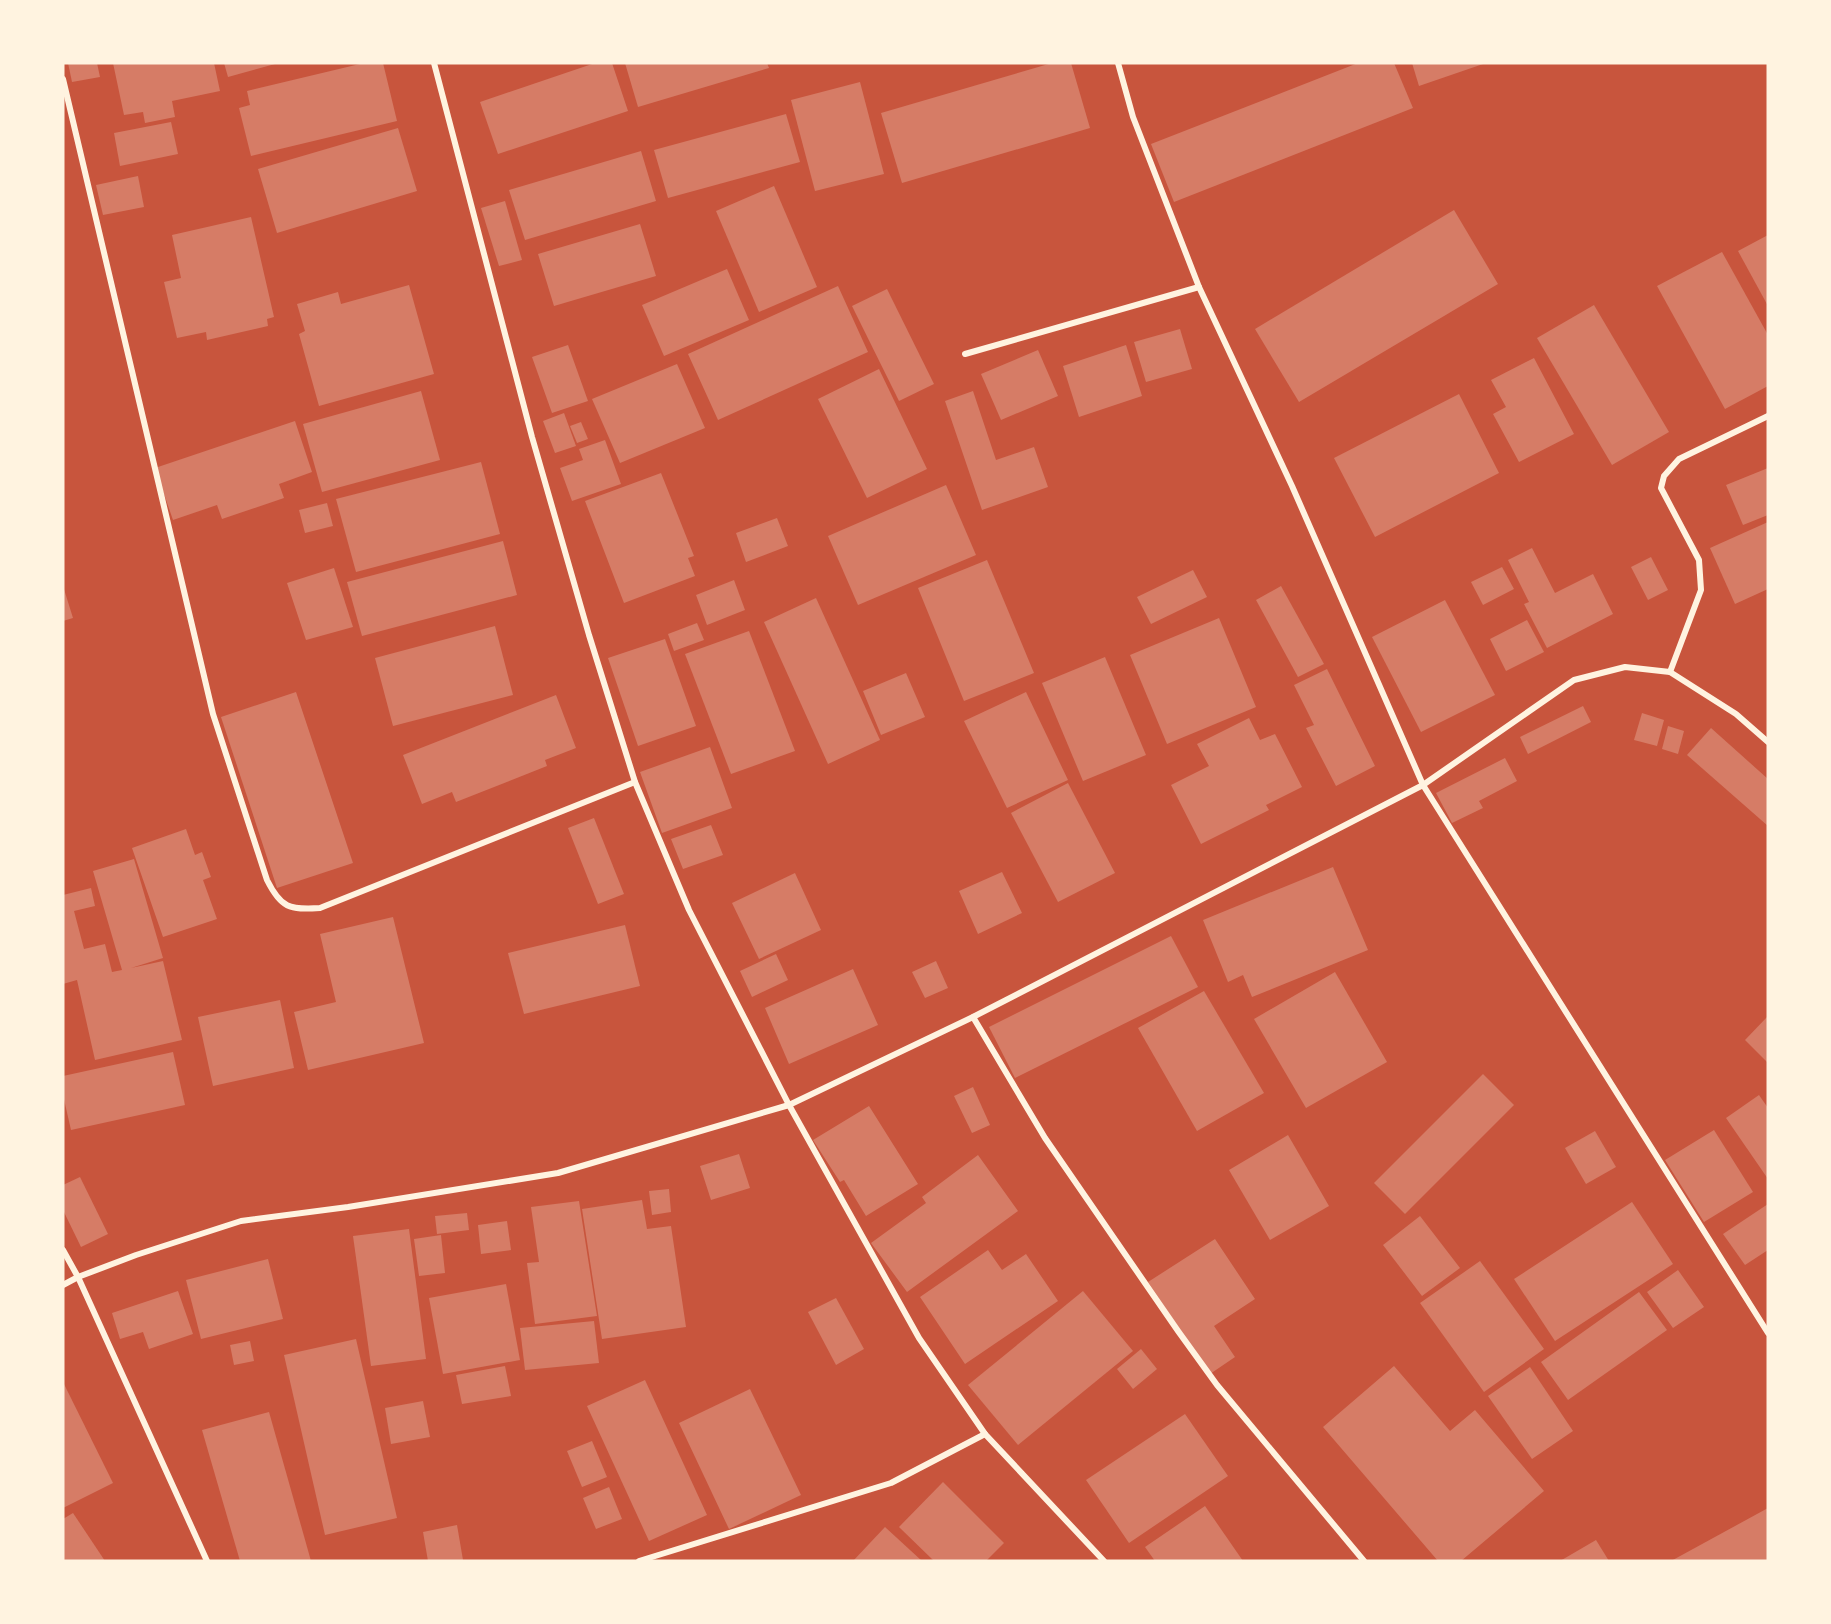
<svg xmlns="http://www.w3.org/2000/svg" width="1831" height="1624" viewBox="0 0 1831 1624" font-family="'Open Sans',sans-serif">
<rect width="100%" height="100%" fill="#c8553d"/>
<g fill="#d67c66">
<polygon points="68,63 97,63 100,77 72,82"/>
<polygon points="113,63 214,63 220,91 172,101 175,117 145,123 143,112 124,115"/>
<polygon points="224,63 275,63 275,64 228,77"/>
<polygon points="364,63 383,63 397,121 251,156 239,108 250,105 247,91"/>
<polygon points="595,63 612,63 628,111 498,154 480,102"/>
<polygon points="625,63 767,63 769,68 638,107"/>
<polygon points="1052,63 1071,63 1090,128 902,183 881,113"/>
<polygon points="1358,63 1394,63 1413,108 1174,202 1151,144"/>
<polygon points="1412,63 1486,63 1419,86"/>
<polygon points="860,82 884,174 815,191 791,100"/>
<polygon points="786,114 800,162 668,198 654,150"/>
<polygon points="171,122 178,154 120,166 114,133"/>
<polygon points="398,128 417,191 277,233 258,169"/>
<polygon points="641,151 656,201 525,240 509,190"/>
<polygon points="138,176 144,207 103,215 96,185"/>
<polygon points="774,186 817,287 759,312 716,211"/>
<polygon points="505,201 522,260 499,266 481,208"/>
<polygon points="1454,210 1498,284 1299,402 1255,329"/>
<polygon points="251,217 274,317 267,319 268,326 207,340 206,332 177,338 164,282 181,278 172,235"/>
<polygon points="640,224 656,276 554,306 538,254"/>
<polygon points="1768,235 1768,306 1738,251"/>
<polygon points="1722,252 1768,335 1768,386 1725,409 1657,286"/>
<polygon points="727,269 749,320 664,356 642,305"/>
<polygon points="409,285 434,374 319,406 299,334 305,331 297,304 338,292 341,304"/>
<polygon points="838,286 868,352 718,420 688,354"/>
<polygon points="887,289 934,384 899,401 852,306"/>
<polygon points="1594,305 1669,432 1612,465 1537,338"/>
<polygon points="1180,329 1192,369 1146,382 1134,342"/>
<polygon points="568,345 588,401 552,413 532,357"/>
<polygon points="1126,345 1142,396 1079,417 1063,366"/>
<polygon points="1038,350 1058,396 1001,420 981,374"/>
<polygon points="1534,358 1574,434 1519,462 1493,414 1506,407 1491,380"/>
<polygon points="677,364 705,428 620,463 592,399"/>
<polygon points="879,369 927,469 867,498 818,399"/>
<polygon points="421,391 440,460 322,492 303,424"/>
<polygon points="973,391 996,460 1034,447 1048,487 982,510 945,401"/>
<polygon points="1459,394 1499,473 1375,537 1334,458"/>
<polygon points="564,413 576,446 555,453 543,421"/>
<polygon points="295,421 312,472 279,484 284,498 222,519 217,505 173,520 155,468"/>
<polygon points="581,422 588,439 577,443 570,426"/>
<polygon points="605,440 621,484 572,501 560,468 583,460 579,449"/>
<polygon points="481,462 500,534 356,572 336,499"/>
<polygon points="1768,468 1768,515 1743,525 1726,485"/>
<polygon points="661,473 694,556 688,558 695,576 624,603 585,501"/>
<polygon points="946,485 976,555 858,605 828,536"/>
<polygon points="327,503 333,526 305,533 299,510"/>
<polygon points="777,518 788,546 746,562 736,533"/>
<polygon points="1768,522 1768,589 1735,604 1710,548"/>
<polygon points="503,541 517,595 362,636 347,582"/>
<polygon points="1532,548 1555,593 1593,574 1613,614 1547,648 1524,604 1529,602 1508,560"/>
<polygon points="1651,557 1668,590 1648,600 1631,567"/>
<polygon points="987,560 1034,673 964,701 918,588"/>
<polygon points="1502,567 1514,589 1483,605 1471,582"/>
<polygon points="334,568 353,627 306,640 287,583"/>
<polygon points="1193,570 1207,597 1151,624 1137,597"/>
<polygon points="734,580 745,610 707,625 696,595"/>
<polygon points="63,586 73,618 63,621"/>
<polygon points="1281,586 1324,664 1298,677 1256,600"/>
<polygon points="816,598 880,740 828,764 764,622"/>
<polygon points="1445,600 1495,695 1421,732 1372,637"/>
<polygon points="1219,618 1256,707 1167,744 1130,655"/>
<polygon points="1527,620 1544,652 1506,671 1490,639"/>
<polygon points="697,623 704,640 674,651 668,634"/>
<polygon points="495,626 513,695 393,726 375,658"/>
<polygon points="749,631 795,751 731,774 685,654"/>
<polygon points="665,639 696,726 638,746 608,658"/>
<polygon points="1105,657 1146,755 1083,781 1042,683"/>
<polygon points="1327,669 1375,766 1336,786 1306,728 1314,725 1294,685"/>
<polygon points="906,673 925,717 881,735 863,691"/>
<polygon points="296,692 353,863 277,888 221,717"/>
<polygon points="1026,692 1068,780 1007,808 964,721"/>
<polygon points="556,695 576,748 545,760 547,766 456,802 452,792 422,804 403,755"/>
<polygon points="1583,706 1591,722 1528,754 1520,737"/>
<polygon points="1642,713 1664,720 1657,746 1634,740"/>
<polygon points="1249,718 1260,740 1275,734 1302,787 1266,805 1269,810 1201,844 1171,785 1209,766 1197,744"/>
<polygon points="1668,726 1684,731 1678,754 1662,749"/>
<polygon points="1711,728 1768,779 1768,826 1687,755"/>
<polygon points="710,747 732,808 662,833 640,772"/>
<polygon points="1505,758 1517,781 1479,801 1483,808 1452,823 1436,793"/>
<polygon points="1068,783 1115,873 1058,902 1011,813"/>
<polygon points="594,818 624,894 598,904 568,828"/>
<polygon points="711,825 723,855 683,869 671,839"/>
<polygon points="186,829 195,855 202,852 211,877 203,880 217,919 163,937 132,848"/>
<polygon points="134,859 163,958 131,968 163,961 182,1040 95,1060 77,980 63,984 63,895 91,888 95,906 74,911 84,949 105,944 112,972 122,970 93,871"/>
<polygon points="1333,867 1368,950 1252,997 1243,975 1228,982 1203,920"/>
<polygon points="1002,872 1022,913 978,934 959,891"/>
<polygon points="795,873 821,930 759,959 732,903"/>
<polygon points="393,917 424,1043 308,1070 294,1012 336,1002 320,934"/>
<polygon points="625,925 640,986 524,1014 508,953"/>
<polygon points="1171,936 1198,987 1015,1078 989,1027"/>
<polygon points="776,954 788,980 752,997 740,971"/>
<polygon points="936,961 948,988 925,998 912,972"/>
<polygon points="853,969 878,1025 789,1064 765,1008"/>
<polygon points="1335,972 1387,1062 1306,1108 1254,1019"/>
<polygon points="1204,991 1264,1093 1197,1131 1138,1028"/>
<polygon points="280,1000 294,1068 213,1086 198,1017"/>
<polygon points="1768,1016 1768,1063 1745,1040"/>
<polygon points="173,1052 185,1105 71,1130 63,1095 63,1076"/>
<polygon points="1483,1074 1514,1105 1405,1214 1374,1183"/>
<polygon points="973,1087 990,1125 972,1133 954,1096"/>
<polygon points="1759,1095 1768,1108 1768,1179 1726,1118"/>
<polygon points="869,1106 918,1184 866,1216 844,1180 840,1182 813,1140"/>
<polygon points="1714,1130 1753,1192 1704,1222 1665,1160"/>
<polygon points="1595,1131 1616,1167 1586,1184 1565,1148"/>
<polygon points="1288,1135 1329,1206 1270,1240 1229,1170"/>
<polygon points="739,1154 750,1188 711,1200 700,1166"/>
<polygon points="978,1155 1018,1211 907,1292 871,1243 926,1203 922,1197"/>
<polygon points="80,1177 108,1234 81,1247 63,1210 63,1185"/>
<polygon points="669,1189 671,1212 652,1215 649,1191"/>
<polygon points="642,1200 647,1229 671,1226 686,1327 602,1339 582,1209"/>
<polygon points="579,1201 597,1316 535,1324 527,1263 539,1262 531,1207"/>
<polygon points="1632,1202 1673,1264 1555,1341 1514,1279"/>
<polygon points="1768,1204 1768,1250 1745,1265 1723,1234"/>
<polygon points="467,1213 469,1230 437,1234 435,1216"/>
<polygon points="1420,1216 1460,1268 1422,1296 1383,1245"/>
<polygon points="507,1221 511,1250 481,1254 478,1225"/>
<polygon points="409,1229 426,1359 371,1366 353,1236"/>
<polygon points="441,1235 445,1273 419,1276 414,1239"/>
<polygon points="1215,1239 1255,1299 1214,1326 1235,1357 1210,1374 1148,1282"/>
<polygon points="988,1250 1002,1270 1026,1254 1058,1301 965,1364 920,1297"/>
<polygon points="268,1259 283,1319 201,1339 186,1280"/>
<polygon points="1480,1261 1544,1349 1484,1392 1420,1303"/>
<polygon points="1678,1270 1704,1307 1673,1328 1647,1292"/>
<polygon points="506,1284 520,1360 443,1374 429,1298"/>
<polygon points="178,1291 193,1334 149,1349 143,1332 120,1339 112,1313"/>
<polygon points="1083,1291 1133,1351 1018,1445 968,1385"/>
<polygon points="1639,1292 1667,1330 1568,1400 1541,1362"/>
<polygon points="836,1298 864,1349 836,1365 808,1312"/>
<polygon points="594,1321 599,1363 525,1370 520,1328"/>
<polygon points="356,1339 397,1518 325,1535 284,1355"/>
<polygon points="250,1341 254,1361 234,1365 230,1345"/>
<polygon points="1141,1349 1157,1369 1133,1389 1117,1369"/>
<polygon points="505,1366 511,1396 462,1404 456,1375"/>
<polygon points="1394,1366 1450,1431 1475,1410 1544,1491 1461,1561 1438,1561 1323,1427"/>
<polygon points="1530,1367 1573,1431 1532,1459 1488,1396"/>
<polygon points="645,1380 707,1515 649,1541 587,1406"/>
<polygon points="63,1382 113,1483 63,1508"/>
<polygon points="750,1389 801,1495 729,1529 679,1423"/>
<polygon points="423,1401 430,1437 391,1444 385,1408"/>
<polygon points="269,1412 311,1561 240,1561 202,1430"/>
<polygon points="1185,1414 1228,1476 1129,1543 1086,1480"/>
<polygon points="592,1441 607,1477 582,1487 567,1451"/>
<polygon points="943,1482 1004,1543 986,1561 934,1561 899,1527"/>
<polygon points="609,1487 622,1519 596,1529 583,1498"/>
<polygon points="1205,1506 1243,1561 1155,1561 1145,1547"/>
<polygon points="1768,1508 1768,1561 1671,1561"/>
<polygon points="73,1513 105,1561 63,1561 63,1519"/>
<polygon points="457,1525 463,1560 428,1561 423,1532"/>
<polygon points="885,1527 922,1561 853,1561"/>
<polygon points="1596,1540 1609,1561 1560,1561"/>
</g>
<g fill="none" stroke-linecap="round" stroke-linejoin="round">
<g stroke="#fff3e0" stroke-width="6">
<polyline points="434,63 532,437 589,635 635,782 689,910 789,1105 919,1338 985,1434 1104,1561"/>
<polyline points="1118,63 1133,117 1199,287 1292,486 1423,785 1768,1333"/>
<path d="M63 79 213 714 267 880C281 908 289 910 320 908L635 782"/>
<polyline points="965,354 1199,287"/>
<polyline points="1670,672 1701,590 1699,560 1661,488 1664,476 1679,459 1768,416"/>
<polyline points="973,1017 1045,1138 1178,1331 1217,1385 1364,1561"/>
<polyline points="63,1250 78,1277 207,1561"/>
<polyline points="63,1285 78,1277 136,1255 241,1221 348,1207 558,1173 789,1105 973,1017 1423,785 1574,680 1625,667 1670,672 1736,714 1768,742"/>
<polyline points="639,1561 891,1483 985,1434"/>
</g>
</g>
<rect width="1831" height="1624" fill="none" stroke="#fff3e0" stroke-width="129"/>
</svg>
